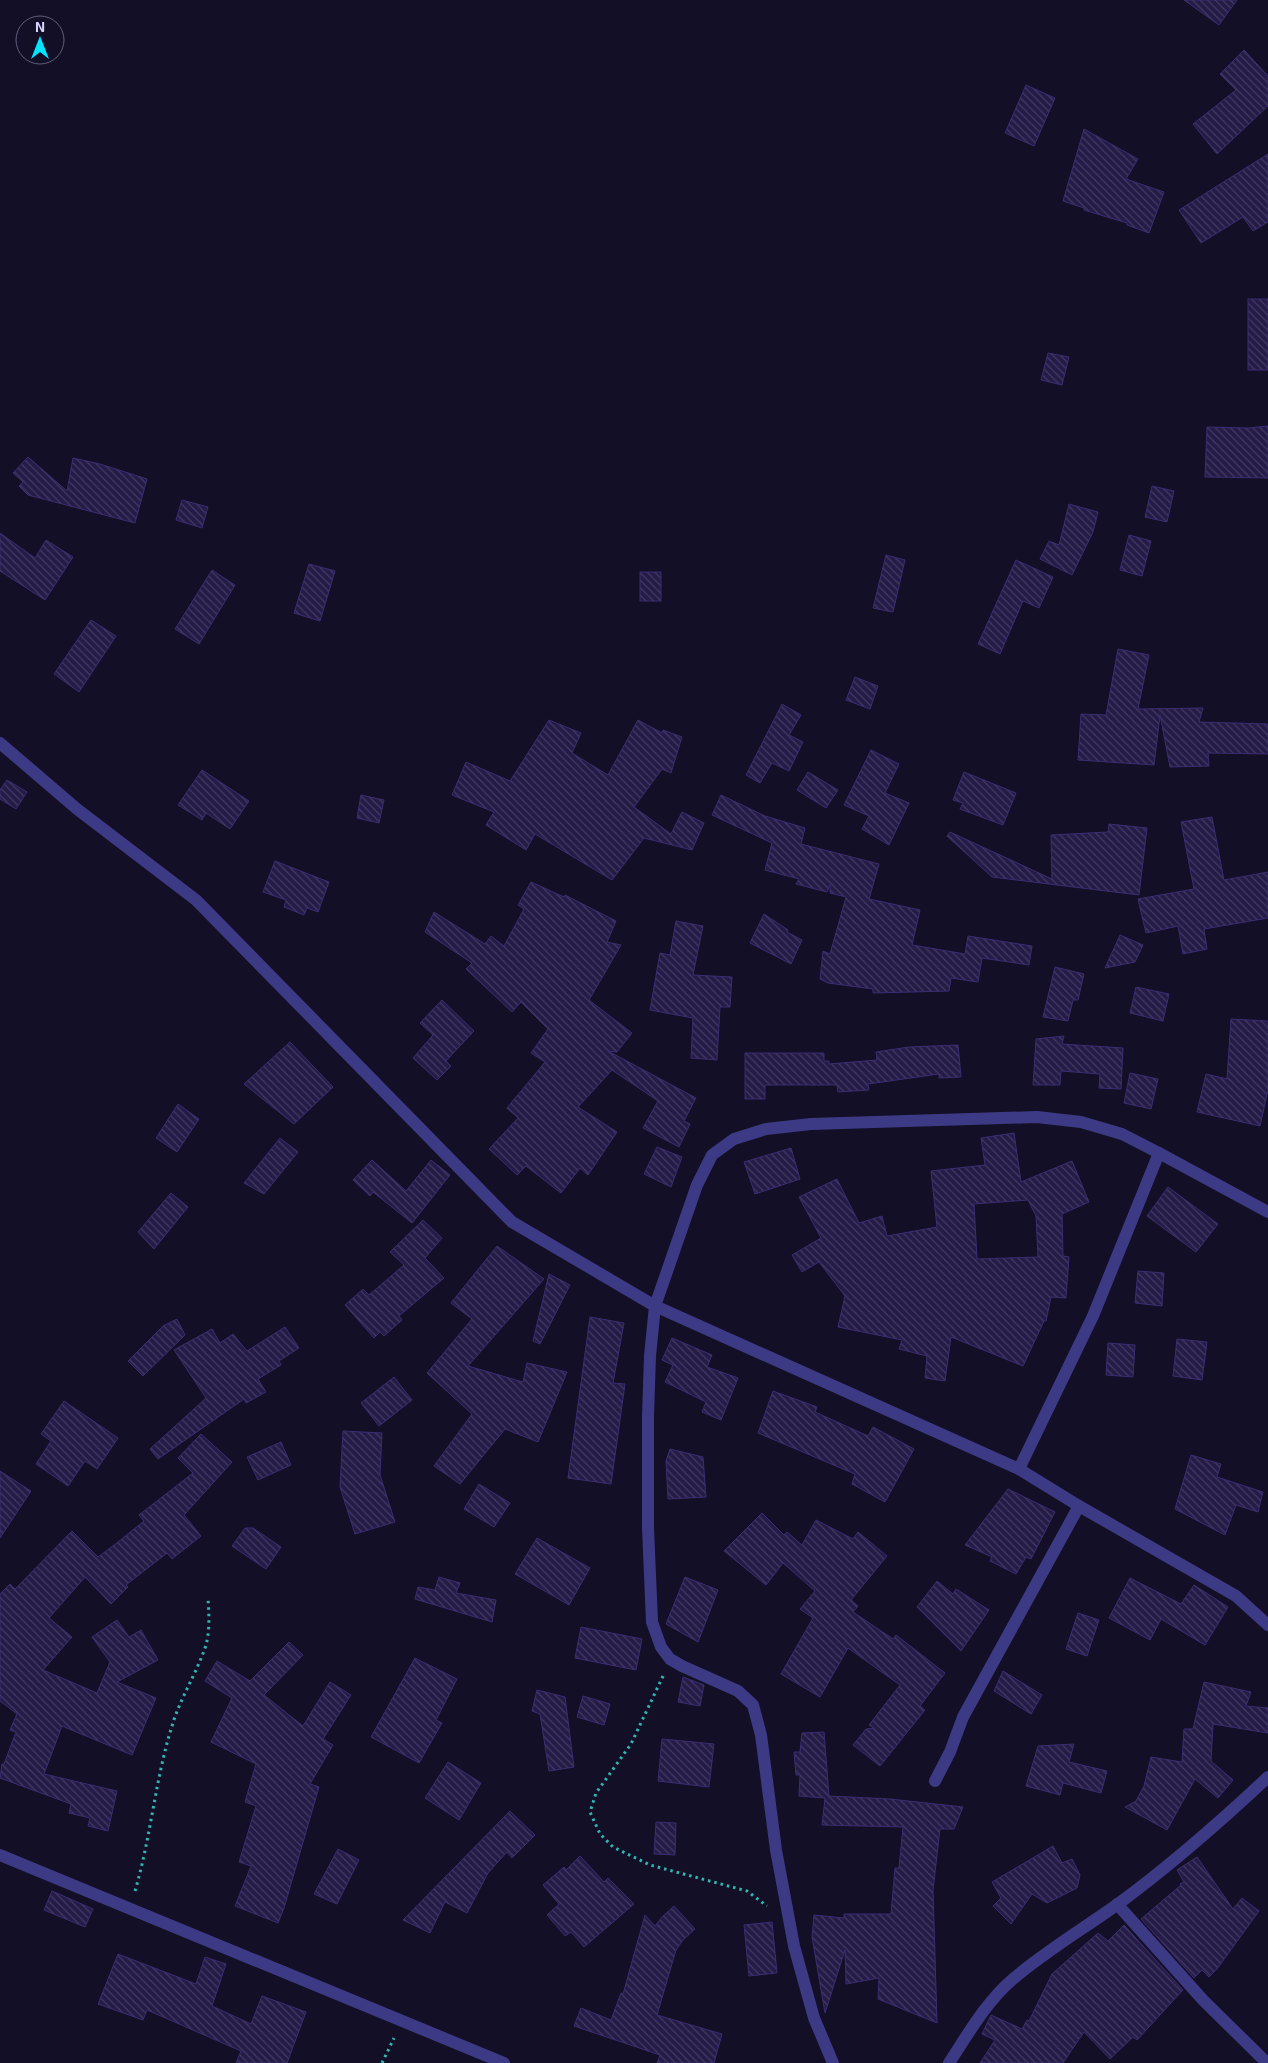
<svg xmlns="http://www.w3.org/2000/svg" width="1268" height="2063" viewBox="0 0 1268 2063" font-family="'Exo 2',sans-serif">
<defs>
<pattern id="building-back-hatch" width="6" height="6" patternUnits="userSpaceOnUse" patternTransform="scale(1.25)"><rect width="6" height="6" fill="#241b47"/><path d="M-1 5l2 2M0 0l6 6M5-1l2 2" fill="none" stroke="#433b63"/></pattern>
</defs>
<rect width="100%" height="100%" fill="#130f26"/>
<g fill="url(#building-back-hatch)" stroke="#3b2d73" fill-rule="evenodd">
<polygon points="1184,0 1237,0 1219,25"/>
<polygon points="1244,50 1268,76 1268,106 1217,154 1193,124 1236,90 1220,74"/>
<polygon points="1026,85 1055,98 1034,146 1005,133"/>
<polygon points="1084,129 1138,159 1126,179 1164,192 1149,233 1127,225 1127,223 1084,210 1084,208 1063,201"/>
<polygon points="1268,154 1268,222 1253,231 1243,217 1201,243 1179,210"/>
<rect x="1248" y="299" width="20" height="71"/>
<polygon points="1048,353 1069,357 1062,385 1041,380"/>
<polygon points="1268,426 1268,478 1205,477 1207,427 1248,428"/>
<polygon points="28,457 67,491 73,458 100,464 147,479 135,523 28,495 19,486 23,482 13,473"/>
<polygon points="1152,486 1174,491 1167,522 1145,517"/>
<polygon points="182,500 208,507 202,528 176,520"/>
<polygon points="1069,504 1098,512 1093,532 1072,575 1040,559 1049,541 1059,545"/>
<polygon points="0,533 35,558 46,540 73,557 45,600 0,571"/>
<polygon points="1129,535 1151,541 1142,576 1120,570"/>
<polygon points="886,555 905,560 893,612 873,608"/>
<polygon points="1016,560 1053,577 1039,608 1023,601 1000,654 978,644"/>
<polygon points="309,564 335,571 320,621 294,613"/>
<polygon points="212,570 235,585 199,644 175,629"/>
<rect x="640" y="572" width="21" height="29"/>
<polygon points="91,620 116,636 79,692 54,674"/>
<polygon points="1118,649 1149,655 1138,709 1203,708 1199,722 1268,724 1268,754 1208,753 1209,766 1170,767 1160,715 1154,765 1078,760 1081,714 1106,715"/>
<polygon points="855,677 878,686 870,709 846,700"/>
<polygon points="782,704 801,715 789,735 803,742 789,771 772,763 760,783 746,775"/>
<polygon points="549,720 581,733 572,753 608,775 638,720 662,733 663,730 682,737 671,773 662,769 634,807 671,834 682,812 704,823 692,850 644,838 612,880 535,834 526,850 486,825 494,812 452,795 466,762 510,781"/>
<polygon points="871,750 899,764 885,793 909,803 889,845 862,829 869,816 844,805"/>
<polygon points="202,770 249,801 230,829 206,813 202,820 178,805"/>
<polygon points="808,772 838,790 826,808 797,790"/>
<polygon points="964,772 1016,793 1003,825 960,809 963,803 953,800"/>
<polygon points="7,780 27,792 16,809 0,799 0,790"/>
<polygon points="361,795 384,800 379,823 357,818"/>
<polygon points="721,795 765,816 805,828 801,844 879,864 869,899 920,910 912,945 965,954 968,936 1032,946 1029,965 982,958 978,982 951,978 949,991 873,993 873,989 828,983 820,979 823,951 830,954 846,897 830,893 830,885 827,892 796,884 799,879 765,870 772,843 712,815"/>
<polygon points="1212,817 1224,880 1268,872 1268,918 1204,929 1207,949 1183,954 1178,926 1146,933 1138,899 1194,889 1181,822"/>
<polygon points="1109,824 1147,828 1139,895 992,877 947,836 950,832 1052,879 1051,835 1108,832"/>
<polygon points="275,861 329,882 318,912 307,908 304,915 284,907 286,900 263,892"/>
<polygon points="531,882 564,897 565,895 616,921 607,942 621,945 589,1000 632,1033 617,1052 608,1051 696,1098 684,1121 690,1124 679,1147 643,1128 658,1101 612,1070 578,1107 617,1132 588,1175 580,1168 561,1193 526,1166 517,1175 489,1149 518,1118 507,1108 545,1062 531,1053 548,1029 521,1002 512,1012 466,969 472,963 425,932 434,912 485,944 491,936 504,946 524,909 518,905"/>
<polygon points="764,914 788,930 787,932 802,940 791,964 750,943"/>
<polygon points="676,921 703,926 693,975 732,977 730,1007 720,1007 717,1060 691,1058 693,1018 650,1010 660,953 670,955"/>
<polygon points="1120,935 1143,945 1135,962 1105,968"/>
<polygon points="1055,967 1084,974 1078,1000 1073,1000 1068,1021 1043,1017"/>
<polygon points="1136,987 1169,994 1163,1021 1130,1013"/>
<polygon points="442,1000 474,1031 446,1061 451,1066 437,1080 413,1058 433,1035 420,1023"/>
<polygon points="1231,1019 1268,1021 1268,1090 1260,1126 1197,1112 1206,1074 1227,1079"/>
<polygon points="1064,1036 1062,1044 1123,1048 1121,1089 1099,1088 1100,1074 1061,1071 1060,1085 1033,1085 1036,1039"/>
<polygon points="290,1042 333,1087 294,1124 244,1084"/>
<polygon points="958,1045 961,1077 939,1078 939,1074 868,1084 869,1090 838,1092 837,1085 765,1085 765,1099 745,1099 745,1053 824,1053 824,1061 829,1061 829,1064 877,1060 876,1052 909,1047"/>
<polygon points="1130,1073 1158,1079 1151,1109 1124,1103"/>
<polygon points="178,1104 199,1119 177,1152 156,1138"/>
<path d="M1014 1133 1021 1182 1072 1161 1089 1202 1062 1214 1063 1256 1069 1257 1066 1298 1051 1297 1046 1321H1044L1023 1366 951 1337 945 1381 925 1378 927 1356 899 1349 902 1340 838 1327 845 1296 819 1262 802 1272 792 1255 821 1238 799 1197 837 1179 859 1223 882 1216 887 1236 937 1227 931 1171 985 1165 981 1138ZM1028 1200 1036 1216 1038 1257 977 1259 974 1204Z"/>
<polygon points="280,1138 298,1152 264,1194 244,1183"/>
<polygon points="657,1147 682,1157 671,1187 644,1174"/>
<polygon points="791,1148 800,1179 755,1194 744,1162"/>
<polygon points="372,1160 406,1191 431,1160 450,1175 412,1223 373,1192 370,1196 353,1180"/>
<polygon points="1168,1187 1218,1224 1196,1252 1147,1216"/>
<polygon points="171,1193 188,1207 154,1249 138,1232"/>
<polygon points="423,1220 442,1238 425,1258 444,1278 399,1316 402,1320 384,1336 380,1332 374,1338 345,1305 363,1289 369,1295 404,1265 390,1252"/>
<polygon points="497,1246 544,1279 468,1366 523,1382 527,1363 567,1372 538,1442 505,1429 460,1484 434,1466 472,1414 427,1373 472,1319 451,1303"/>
<polygon points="1138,1271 1164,1273 1162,1306 1135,1303"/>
<polygon points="549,1274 570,1285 540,1344 533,1341"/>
<polygon points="590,1317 624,1323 613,1383 625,1384 611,1484 568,1478"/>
<polygon points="177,1319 185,1335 143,1376 128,1361 163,1326"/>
<polygon points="285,1327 299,1348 279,1361 281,1365 258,1379 266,1392 246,1403 244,1399 158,1459 150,1449 206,1398 174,1350 212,1329 220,1343 233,1334 247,1351"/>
<polygon points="672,1338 712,1355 707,1367 738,1378 721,1420 702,1412 706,1402 665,1382 673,1365 662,1360"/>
<polygon points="1177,1339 1207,1342 1202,1380 1173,1376"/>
<polygon points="1108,1343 1135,1345 1133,1377 1106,1375"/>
<polygon points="394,1377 412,1400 379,1426 361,1403"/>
<polygon points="773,1391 817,1407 815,1412 868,1436 873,1427 914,1449 885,1502 852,1484 855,1474 758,1433"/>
<polygon points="64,1401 118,1438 97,1469 85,1461 68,1486 36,1464 51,1441 41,1434"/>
<polygon points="343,1431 382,1433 380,1475 395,1522 355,1534 340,1487"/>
<polygon points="201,1434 232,1462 184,1515 201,1536 172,1559 167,1553 126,1585 128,1587 111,1604 85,1577 49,1618 72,1637 43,1670 97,1693 110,1662 92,1637 117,1620 129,1637 141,1630 158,1660 117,1682 156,1698 132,1755 62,1726 44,1774 117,1791 108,1831 88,1826 90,1818 69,1813 71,1804 0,1778 2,1764 4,1764 16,1732 10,1730 17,1714 0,1701 0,1594 10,1584 15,1589 72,1531 98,1557 118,1542 144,1521 139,1515 193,1473 178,1458"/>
<polygon points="281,1442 291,1465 258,1480 247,1457"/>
<polygon points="670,1449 703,1457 706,1497 668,1499 666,1461"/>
<polygon points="1191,1455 1221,1464 1217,1477 1263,1492 1258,1512 1236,1505 1225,1535 1175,1509"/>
<polygon points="0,1471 31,1491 0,1538"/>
<polygon points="479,1484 510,1503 494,1527 464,1509"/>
<polygon points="1008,1489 1055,1512 1031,1559 1026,1557 1016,1574 990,1561 992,1557 965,1545"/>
<polygon points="762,1513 784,1535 787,1532 802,1545 816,1520 853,1539 858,1532 887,1556 851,1600 858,1606 853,1612 893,1639 896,1635 945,1673 920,1706 925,1710 880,1766 853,1745 866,1729 874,1728 869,1725 900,1685 848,1648 820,1697 781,1674 813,1618 800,1609 815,1591 783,1563 766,1585 724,1551"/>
<polygon points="245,1528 253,1528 281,1547 266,1569 232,1546"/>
<polygon points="537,1538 590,1568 569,1605 515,1574"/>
<polygon points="439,1577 460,1583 456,1593 496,1600 492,1622 415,1599 418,1587 435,1590"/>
<polygon points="685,1577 718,1590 698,1642 666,1624"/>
<polygon points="1130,1578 1181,1604 1194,1585 1228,1607 1205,1645 1161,1619 1150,1640 1109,1618"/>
<polygon points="937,1581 953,1594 956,1589 989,1610 961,1651 917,1607"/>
<polygon points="1078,1613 1099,1620 1087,1656 1066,1649"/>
<polygon points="581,1627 642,1639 636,1670 575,1658"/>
<polygon points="289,1642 303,1655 264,1695 303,1726 330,1682 351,1695 323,1739 333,1745 310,1784 319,1787 284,1908 278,1923 235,1906 251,1866 239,1862 256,1806 245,1802 256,1764 211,1742 232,1698 205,1681 217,1661 250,1681"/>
<polygon points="415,1658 457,1679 436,1720 442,1723 419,1763 371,1737"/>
<polygon points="1003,1671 1042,1695 1031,1714 994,1691"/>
<polygon points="683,1677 704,1685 700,1706 678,1702"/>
<polygon points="1204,1682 1251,1692 1246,1706 1268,1708 1268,1733 1213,1724 1211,1761 1233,1780 1218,1798 1195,1779 1167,1830 1125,1807 1136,1801 1144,1786 1151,1757 1182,1762 1184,1729 1193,1729"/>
<polygon points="537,1690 565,1697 574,1767 549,1771 540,1714 532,1711"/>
<polygon points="583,1696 610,1704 604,1725 577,1717"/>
<polygon points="824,1732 829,1796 890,1799 963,1807 954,1829 940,1829 933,1890 937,2023 878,1999 879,1978 846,1984 845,1950 825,2013 812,1937 814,1915 844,1918 844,1914 891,1914 895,1868 899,1868 903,1827 822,1825 825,1798 799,1796 800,1775 796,1775 794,1752 800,1752 802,1733"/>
<polygon points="662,1739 714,1744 709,1787 658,1781"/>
<polygon points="1074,1744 1069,1762 1107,1771 1101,1793 1063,1783 1060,1795 1026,1786 1038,1746"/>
<polygon points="448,1762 481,1783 459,1820 425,1798"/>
<polygon points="510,1811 535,1835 512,1858 507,1852 488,1873 467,1913 445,1902 430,1933 403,1920"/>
<polygon points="656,1822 676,1823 675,1855 654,1854"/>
<polygon points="1053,1846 1062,1863 1072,1859 1080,1875 1077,1888 1047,1903 1032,1894 1011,1924 993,1906 1001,1898 992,1882"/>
<polygon points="338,1849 359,1860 337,1904 314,1894"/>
<polygon points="580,1856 604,1882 608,1878 634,1904 584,1947 571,1932 565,1936 547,1915 559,1904 543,1885 564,1867 566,1870"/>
<polygon points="1197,1857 1233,1909 1242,1898 1259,1911 1217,1969 1209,1977 1202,1970 1194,1978 1141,1919 1181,1885 1180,1884 1184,1882 1177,1870"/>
<polygon points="52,1891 93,1909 85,1927 44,1910"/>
<polygon points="674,1906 695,1929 683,1940 676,1950 657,2015 722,2034 714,2063 657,2063 660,2055 574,2026 581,2008 611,2020 621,1993 623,1994 645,1915 655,1926 662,1917"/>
<polygon points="772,1922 777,1973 749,1976 744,1925"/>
<polygon points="1124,1925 1183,1990 1137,2040 1133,2037 1110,2059 1084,2032 1063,2063 980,2063 995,2040 982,2034 991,2015 1022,2029 1027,2020 1029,2021 1052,1974 1098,1933 1108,1941"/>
<polygon points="118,1954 196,1984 205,1957 226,1964 212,2006 251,2024 262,1996 306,2012 287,2063 236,2063 241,2051 147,2010 143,2020 98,2004"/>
</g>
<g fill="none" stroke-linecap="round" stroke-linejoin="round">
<g stroke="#2fb8b0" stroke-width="3" stroke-dasharray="2.5 4" stroke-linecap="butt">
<polyline points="663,1676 631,1744 596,1793 590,1812 600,1834 613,1847 650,1865 747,1891 767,1906"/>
<path d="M135 1891C151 1837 155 1780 172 1726 180 1698 197 1673 206 1645 210 1630 209 1614 208 1599"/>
<polyline points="382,2063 394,2038"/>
</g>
<g stroke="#3d3a85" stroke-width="12">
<polyline points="0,743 77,809 196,900 512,1222 655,1306 1019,1469 1079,1506 1236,1596 1268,1625"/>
<polyline points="1019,1469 1093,1316 1159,1153 1268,1212"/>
<polyline points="935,1781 950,1752 963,1717 1079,1506"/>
<polyline points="1117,1904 1203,2000 1267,2063"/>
<polyline points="833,2063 814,2018 794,1946 776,1850 761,1735 753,1705 738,1691 682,1666 670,1659 661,1647 652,1622 648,1528 648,1416 650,1356 655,1306 697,1185 712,1155 734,1139 766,1129 811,1124 1037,1117 1081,1122 1122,1134 1159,1153"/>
<path d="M949 2063C968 2034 986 2002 1013 1979 1046 1951 1083 1929 1118 1904 1171 1865 1220 1822 1268 1777"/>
</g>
<polyline stroke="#3d3a85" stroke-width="12" points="0,1855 504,2063"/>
</g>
<g transform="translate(40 40)"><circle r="24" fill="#130f26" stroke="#625e7d"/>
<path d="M0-4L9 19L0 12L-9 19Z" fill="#00e5ff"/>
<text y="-8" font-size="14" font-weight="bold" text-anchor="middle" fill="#d9d4ff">N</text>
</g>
</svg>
